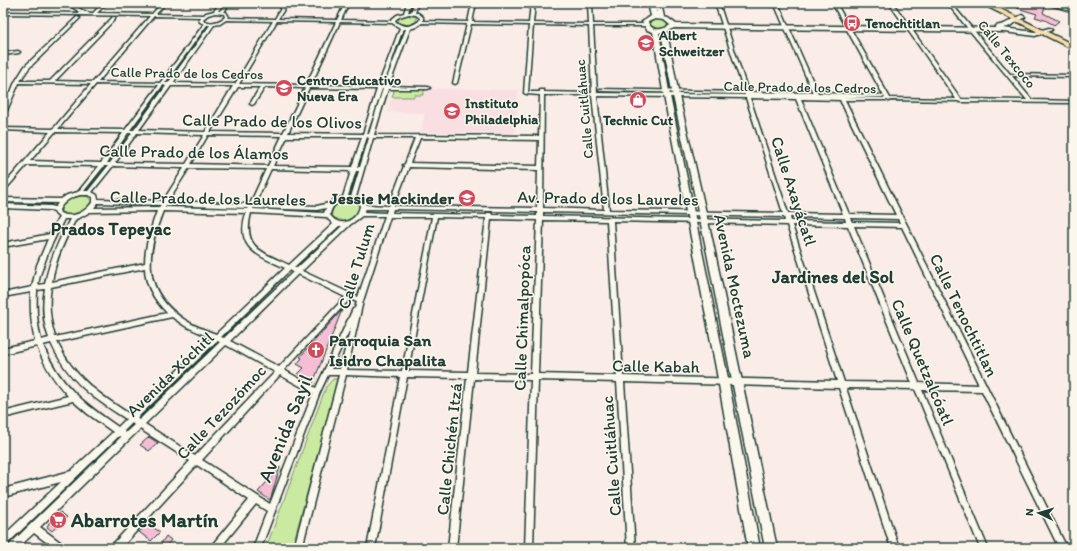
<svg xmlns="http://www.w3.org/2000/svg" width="1077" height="551" viewBox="0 0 1077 551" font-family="Itim,sans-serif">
<rect width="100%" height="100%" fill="#faece7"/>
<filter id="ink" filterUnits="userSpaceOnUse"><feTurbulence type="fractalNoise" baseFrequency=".025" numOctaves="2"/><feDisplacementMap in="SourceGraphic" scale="8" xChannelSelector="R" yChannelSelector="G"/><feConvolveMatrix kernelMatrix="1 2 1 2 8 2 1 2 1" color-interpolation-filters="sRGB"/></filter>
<g filter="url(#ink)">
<polygon fill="#f9dee2" points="395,88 518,90 515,133 421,132 425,113 388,112 388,110 392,110 392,108 389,106"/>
<g fill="#cbeaa1" stroke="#75946a">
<polygon points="407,15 416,17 416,22 409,25 398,23 399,18"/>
<polygon points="658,19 666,21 668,26 661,29 650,26 651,21"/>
<polygon points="395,88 425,88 423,95 414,95 414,97 392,97"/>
<path d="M84 196 88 197 91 201C87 212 69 220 61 211 61 200 75 196 84 196Z"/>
<path d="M351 201C370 206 355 219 343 221L332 217 331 211 336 204 341 202Z"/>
<polygon points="333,379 338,379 292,548 266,548 326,387"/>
</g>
<g fill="#f6bed5" stroke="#1f3d34">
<polygon points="1020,3 1029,3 1045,7 1043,13 1059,21 1054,25 1045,20 1035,17 1037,14 1017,8"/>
<polygon points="342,310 313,383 298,374 304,368 297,364 302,358 300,357"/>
<polygon points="149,437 158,443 149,451 140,445"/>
<polygon points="280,467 272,494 270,500 258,492"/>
<polygon points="60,512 67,517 52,531 47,527 49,523"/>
<polygon points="148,524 160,532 151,541 139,532"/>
<polygon points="166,536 171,540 165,548 158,548"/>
</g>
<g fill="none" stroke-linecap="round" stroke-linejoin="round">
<g stroke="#1f3d34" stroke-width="3">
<g id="street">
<path d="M66 3C77 3 80 13 93 13L103 3H107L97 13 152 14 162 3H166L156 14 204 15 206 13 214 11 220 3H224L218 11H220L226 3H230L224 12H226L229 17 228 18 275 19 284 3H288L278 19 337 20 345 3H349L341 20 391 21 392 19 397 15 404 13 407 3H411L408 12H411L414 3H418L415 13H418L423 17V21L468 22 472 3H476L472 22 529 23 531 3H535L533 23 589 24 588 3H592L593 24H645L647 25 645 26H593L597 93 745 95V94L600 91 598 90 600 89 744 92 715 3H719L748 92 813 93 774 3H778L818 93 882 95 884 96V97H843L885 98 832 3H836L890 98 956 99 889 3H893L961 99 1027 100 947 3H951L1010 74 1074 75V77L1012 76 1032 100 1074 101V103L962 102H960L958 101 891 100 889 101 887 100H845L1067 548H1059L982 391 922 390 988 548H980L915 389 846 388 899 548H891L839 388 624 382 635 548H627L617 382 538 380 533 548H525L531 380 474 379 456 548H448L467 378 407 377 375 548H367L400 377 346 375 302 548H294L339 375H328L320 392 261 548H253L267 511 256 504 220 548H211L212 545 249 500 197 465 121 548H111L112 545 190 461 140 429 40 527 64 545 65 548H54L34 533 18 548H8L9 545 121 437 119 436 6 545 3 546V536L61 482 3 497V489L71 471 113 432 88 414 73 401 3 418V412L68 396C54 381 44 365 37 346L3 354V348L35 341C31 324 30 309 31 292L3 297V293L32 287 37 265 48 239 3 247V243L50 234 59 217 56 215 54 211 50 210 3 208V204L51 206 55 207 58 203 3 202V198L61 199 67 195 78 192 99 166 27 165 5 190 3 191V186L50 132 3 130V128L53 129 91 84 19 83 5 115 3 116V110L9 95H3V93L11 92 15 82 25 66 77 17 80 18 29 68 20 81H50L113 17H115V19L55 81 93 82 150 16 3 14V12L81 13ZM215 13 224 14 225 17C219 22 212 24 204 21L203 19 208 15ZM409 14 416 15 420 18 419 21C411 27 404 28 396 22L395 20 399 17ZM154 16 201 17 199 19 200 22 204 24 160 83 98 82ZM226 20 273 21 235 84 173 83 214 25 220 24ZM277 21 336 22 306 85 239 84ZM340 22 392 23 400 28 378 86 311 85ZM422 23 467 24 453 83 455 84 457 83 471 24 529 25 524 93 526 94 540 95 539 136 374 135 388 89H428L430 88 428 87 389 86 410 29 416 27ZM207 25H210L168 83H165ZM533 25 589 26 592 93 544 92V90H540V92H528ZM403 29H406L384 86H383ZM96 84 159 85 125 130 58 129ZM163 85 166 86 134 130H130ZM171 86H233L205 132 139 130ZM238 87H260L250 104 252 105 254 104 265 87 305 88 283 133 210 132ZM309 88 377 89 363 134 288 133ZM382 89H383L369 134H367ZM544 95H592L604 210 543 208ZM597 96 746 98 783 213 609 210ZM750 98 796 99 843 214 788 213ZM801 99 840 100 896 215 849 214ZM55 132 123 133 101 163 30 161ZM128 133H132L110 163H107ZM137 133 204 135 186 164 115 163ZM208 135 282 136 268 166 191 164ZM287 137H362L352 167 273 166ZM367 137 369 138 360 167H357ZM373 138H415L405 164 403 165 404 166 389 206 366 205C365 201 360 198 356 197ZM420 138 539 140 538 166 410 163ZM104 166H108L88 191H84ZM113 166 184 168 163 201 98 199 97 195 92 192ZM409 167 538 170 537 208 394 206ZM189 168 266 169 250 204 168 201ZM271 169 351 171 343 197 333 200 329 203 317 206 255 204ZM356 171H359L351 197 348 196ZM80 195H88L93 197V201C86 212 73 219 60 213L59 210C63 202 71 197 80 195ZM345 200 356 201 360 204C360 215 348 226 337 221 334 220 332 217 330 215 331 206 337 202 345 200ZM98 203 161 205 159 207 94 208ZM166 205 248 208 247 209 165 207ZM253 208 317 210 326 208 324 213 253 209ZM366 209H387L386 213 364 212ZM393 209 537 212V216L492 215 491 213H487L486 215 392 213ZM157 211C151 228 145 245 145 263L52 282C55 260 65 239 76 219L81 217 90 212ZM163 211 246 213C235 249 258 255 285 268L216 334C205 330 194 326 185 320 141 291 146 254 163 211ZM543 212 784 217 785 221 543 216ZM251 213 326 217 333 224 289 265C262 252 242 248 251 213ZM362 216H385L358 297 302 271 351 224ZM390 217H432L402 371 347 370 363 301ZM437 217 486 218 468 372 408 371ZM790 217 845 218 846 222 791 221ZM850 218 898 219 900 223 852 222ZM64 219H70C59 240 49 261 45 284L38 285 40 275 49 250ZM491 219 537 220 531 374 475 373ZM543 220 607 221 617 376 538 374ZM613 221 787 225 837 381 623 376ZM792 225 848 226 912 383 844 382ZM339 226H342L297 268 294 267ZM854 226 902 227 979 385 919 383ZM145 268C145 285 155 301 167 313L55 337C50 321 48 304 51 287ZM290 270 293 272 224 338 221 337ZM298 274 345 297 279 367 230 341ZM45 289C42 305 43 323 49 338L41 340C37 324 36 309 37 292V290ZM350 299 357 302 355 308 353 309 352 311 316 388 284 370ZM172 317 185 326 211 338 131 415C100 395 73 377 57 342ZM351 327 340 369H331ZM217 341 220 342 139 420 137 418ZM51 343C68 381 93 398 126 419L118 427C84 403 59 385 43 345ZM226 345 275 372 195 456 145 424ZM280 375 313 393 270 504 202 460ZM132 423 134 425 125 433 124 431Z"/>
<polygon points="18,51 20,52 19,53 3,55 3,53"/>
<polygon points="3,68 8,68 8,69 3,70"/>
</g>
</g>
<g stroke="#1f3d34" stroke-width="3">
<g id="secondary">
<path d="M648 3H654L658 16 655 3H661L664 17 668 18 676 24 996 28V26L1004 24 1022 15 1025 17 1024 18 1008 27 1003 28 1035 32 1049 28 1052 30 1035 36 1005 32 674 28 667 32 679 96 713 243 777 548H765L705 243 673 96 661 33H659L669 91 726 368 760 548H748L716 368 663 91 653 32 647 30 642 22 651 16ZM655 19 664 20 670 25 669 26C662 30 652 32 648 22Z"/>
<polygon points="1044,3 1054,3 1074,8 1074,12"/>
</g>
</g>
<g stroke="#1f3d34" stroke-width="3">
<g id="primary">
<polygon points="980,3 988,3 1074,45 1074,50"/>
<polygon points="1055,3 1074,5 1074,9 1056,4"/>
</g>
</g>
<use href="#street" fill="#fbf7ec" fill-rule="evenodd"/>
<use href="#secondary" fill="#fbf7ec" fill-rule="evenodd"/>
<use href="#primary" fill="#f9deab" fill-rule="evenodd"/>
</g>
</g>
<defs>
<g id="bus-disc" transform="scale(0.9)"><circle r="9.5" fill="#d1495b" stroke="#fbf7ec"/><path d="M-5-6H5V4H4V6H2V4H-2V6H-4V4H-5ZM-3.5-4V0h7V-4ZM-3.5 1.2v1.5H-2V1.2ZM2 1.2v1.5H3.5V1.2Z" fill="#fff"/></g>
<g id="school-disc" transform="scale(0.9)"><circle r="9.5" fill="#d1495b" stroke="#fbf7ec"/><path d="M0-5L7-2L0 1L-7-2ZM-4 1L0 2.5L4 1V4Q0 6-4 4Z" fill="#fff"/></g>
<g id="shop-disc" transform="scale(0.9)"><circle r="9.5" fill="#d1495b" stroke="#fbf7ec"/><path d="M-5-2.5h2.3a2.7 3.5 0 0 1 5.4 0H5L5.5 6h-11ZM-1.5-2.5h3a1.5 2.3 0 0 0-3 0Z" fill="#fff"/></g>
<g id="church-disc" transform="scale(0.9)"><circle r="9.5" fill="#d1495b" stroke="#fbf7ec"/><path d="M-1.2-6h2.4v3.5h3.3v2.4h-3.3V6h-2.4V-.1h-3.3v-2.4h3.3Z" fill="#fff"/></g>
<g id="supermarket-disc" transform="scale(0.9)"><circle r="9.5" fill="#d1495b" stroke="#fbf7ec"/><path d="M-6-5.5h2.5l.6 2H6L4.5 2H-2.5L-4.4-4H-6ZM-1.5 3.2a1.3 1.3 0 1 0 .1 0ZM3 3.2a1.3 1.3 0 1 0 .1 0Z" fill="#fff"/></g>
</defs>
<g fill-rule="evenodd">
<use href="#bus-disc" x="852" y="23"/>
<use href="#school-disc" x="646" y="43"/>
<use href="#school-disc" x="284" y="88"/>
<use href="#shop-disc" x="638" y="100"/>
<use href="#school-disc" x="452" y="111"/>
<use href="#school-disc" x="467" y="198"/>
<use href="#church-disc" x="316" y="350"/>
<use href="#supermarket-disc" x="58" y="520"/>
</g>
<g text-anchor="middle" stroke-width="3" stroke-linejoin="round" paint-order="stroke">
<g font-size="14" font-weight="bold" fill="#1f3d34" stroke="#fbf7ec" text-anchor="start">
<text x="865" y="28">Tenochtitlan</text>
<text x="659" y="40">Albert<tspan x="659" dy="16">Schweitzer</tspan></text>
<text x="297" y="85">Centro Educativo<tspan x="297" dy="16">Nueva Era</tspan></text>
<text x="465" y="108">Instituto<tspan x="465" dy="16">Philadelphia</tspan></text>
<text x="638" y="125" text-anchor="middle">Technic Cut</text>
</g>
<g font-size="14" fill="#1f3d34" stroke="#fbf7ec">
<text transform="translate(1007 54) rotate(51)" y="5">Calle Texcoco</text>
<text transform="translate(187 73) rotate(1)" y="5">Calle Prado de los Cedros</text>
<text transform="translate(800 87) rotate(1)" y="5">Calle Prado de los Cedros</text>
<text transform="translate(584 109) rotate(-95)" y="5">Calle Cuitláhuac</text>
</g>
<g font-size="17" fill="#1f3d34" stroke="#fbf7ec">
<text transform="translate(272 121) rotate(1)" y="6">Calle Prado de los Olivos</text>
<text transform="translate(194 152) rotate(1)" y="6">Calle Prado de los Álamos</text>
<text transform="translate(794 191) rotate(72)" y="6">Calle Axayácatl</text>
<text transform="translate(208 198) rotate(1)" y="6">Calle Prado de los Laureles</text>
<text transform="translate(608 198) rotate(1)" y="6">Av. Prado de los Laureles</text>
<text transform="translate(356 266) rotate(-73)" y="6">Calle Tulum</text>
<text transform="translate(735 286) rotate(78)" y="6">Avenida Moctezuma</text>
<text transform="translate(964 315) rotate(64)" y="6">Calle Tenochtitlan</text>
<text transform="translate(522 318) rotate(-88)" y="6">Calle Chimalpopóca</text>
<text transform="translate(923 362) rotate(67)" y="6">Calle Quetzalcóatl</text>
<text transform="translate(656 366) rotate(1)" y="6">Calle Kabah</text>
<text transform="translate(170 374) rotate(-44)" y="6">Avenida Xóchitl</text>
<text transform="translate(221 412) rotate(-47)" y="6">Calle Tezozómoc</text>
<text transform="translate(449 449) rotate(-84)" y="6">Calle Chichén Itzá</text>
<text transform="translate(611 456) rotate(-94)" y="6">Calle Cuitláhuac</text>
</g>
<g font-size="17" font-weight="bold" fill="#1f3d34" stroke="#fbf7ec" text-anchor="end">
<text x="454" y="204">Jessie Mackinder</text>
<text x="329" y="346" text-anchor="start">Parroquia San<tspan x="329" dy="20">Isidro Chapalita</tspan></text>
</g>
<g font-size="18" font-weight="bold" fill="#1f3d34" stroke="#fbf7ec">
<text x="111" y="235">Prados Tepeyac</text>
<text x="833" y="283">Jardines del Sol</text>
</g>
<g font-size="20" fill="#1f3d34" stroke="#fbf7ec">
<text transform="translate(285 428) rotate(-68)" y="7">Avenida Sayil</text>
</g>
<g font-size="20" font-weight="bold" fill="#1f3d34" stroke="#fbf7ec" text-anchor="start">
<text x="71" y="527">Abarrotes Martín</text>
</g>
</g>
<rect width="1077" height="551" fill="none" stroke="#fbf7ec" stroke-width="16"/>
<rect x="8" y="8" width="1061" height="535" fill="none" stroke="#1f3d34" stroke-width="1.5" filter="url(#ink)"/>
<g transform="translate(1039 513) rotate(275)" stroke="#fbf7ec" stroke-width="3" paint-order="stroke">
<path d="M0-3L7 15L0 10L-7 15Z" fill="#1f3d34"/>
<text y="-6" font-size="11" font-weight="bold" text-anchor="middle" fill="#1f3d34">N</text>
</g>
</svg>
